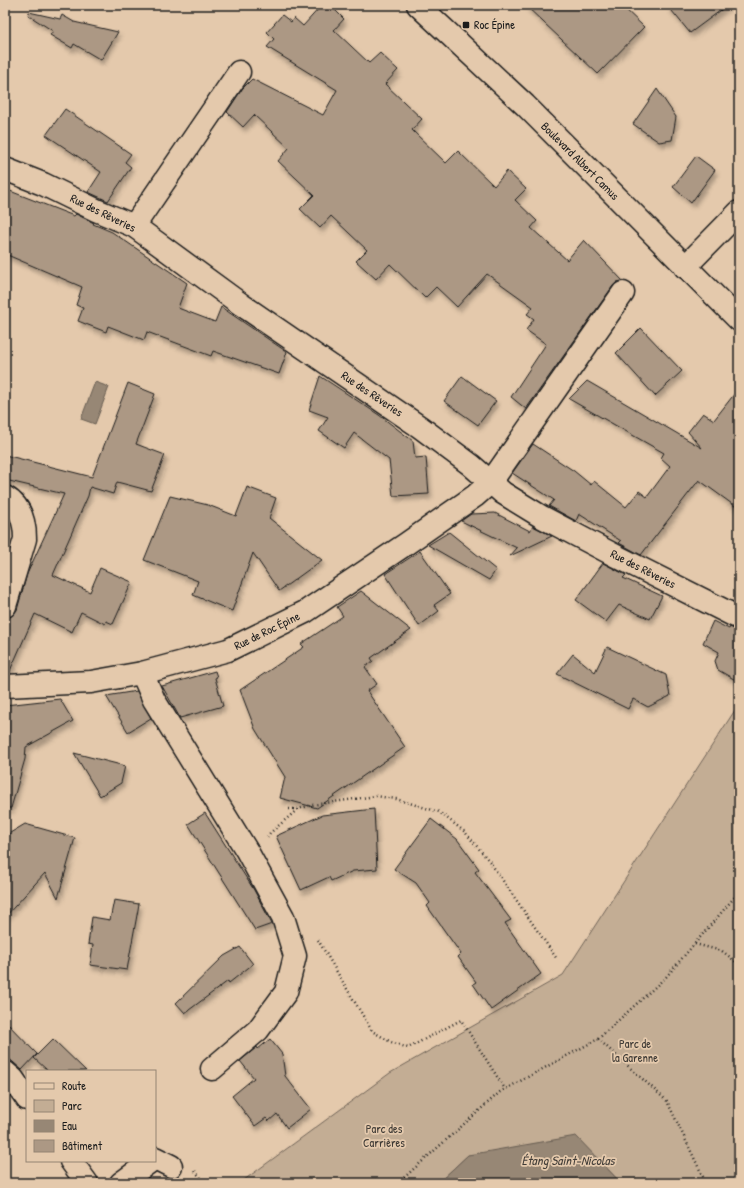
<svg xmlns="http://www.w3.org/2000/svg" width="744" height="1188" viewBox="0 0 744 1188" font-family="'Patrick Hand',sans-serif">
<defs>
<filter id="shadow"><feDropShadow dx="2.5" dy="4.5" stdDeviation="2" flood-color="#0004"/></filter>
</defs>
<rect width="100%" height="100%" fill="#e4c9ac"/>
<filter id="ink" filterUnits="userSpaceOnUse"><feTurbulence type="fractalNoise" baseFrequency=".025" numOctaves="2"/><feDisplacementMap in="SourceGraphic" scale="8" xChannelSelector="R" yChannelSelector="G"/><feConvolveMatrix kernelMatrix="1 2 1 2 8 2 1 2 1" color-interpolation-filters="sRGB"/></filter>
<g filter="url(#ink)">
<polygon fill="#c3ad94" stroke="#706458" points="739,704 739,1183 621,1183 601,1162 468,1155 438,1183 240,1183 390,1073 563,975"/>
<g fill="#978775" stroke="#665c51">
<polygon points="95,382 109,387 95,424 81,419"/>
<polygon points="576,1136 621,1183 438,1183 468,1155"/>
</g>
<g fill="#ac9884" stroke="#1c1c1c" filter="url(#shadow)">
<polygon points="322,5 330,5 344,19 334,30 369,63 380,53 398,70 385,84 422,119 412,130 446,163 458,151 494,186 507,171 526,189 515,200 537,221 531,228 567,260 584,240 623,281 617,282 613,286 526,409 511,397 546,344 526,330 534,319 527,314 533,307 487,274 457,307 436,287 425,298 390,264 376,279 356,261 367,250 331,216 320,228 300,209 314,195 278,161 289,148 254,115 243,127 227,112 242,89 252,79 323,115 337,90 267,47 274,39 267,32 282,15 291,22 294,18 303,26"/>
<polygon points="525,5 621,5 644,27 598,74"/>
<polygon points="667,5 728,5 690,33"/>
<polygon points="29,12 60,19 62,15 74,22 118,32 101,60 74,44 72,48 50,35 53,31 28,15"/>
<polygon points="657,89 676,117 672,140 659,142 633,124"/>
<polygon points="65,109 131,154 125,162 131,167 108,201 88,192 101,172 46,135"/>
<polygon points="696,156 715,170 691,203 673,187"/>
<polygon points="5,189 74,216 76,214 94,223 93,224 112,232 187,283 178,308 215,322 221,307 287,352 279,374 213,351 211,356 147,332 144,340 108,326 106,332 78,321 83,308 76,305 82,287 5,254"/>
<polygon points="641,328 682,371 655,396 616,353"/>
<polygon points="320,376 379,415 413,441 415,458 426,457 429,494 393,496 389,460 354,433 344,448 319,431 328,417 309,410"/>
<polygon points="462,376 496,401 478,425 444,401"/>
<polygon points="587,381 702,448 688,432 703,413 714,420 739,388 739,509 699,480 641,555 619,543 621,541 579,514 576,521 549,506 554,500 512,473 533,444 574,471 591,485 594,481 626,507 639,491 647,497 670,466 661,458 664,453 569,399"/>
<polygon points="128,383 155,394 136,444 165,455 151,491 117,482 113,494 90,487 88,496 53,575 90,592 100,568 132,582 113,624 106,621 105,624 81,612 72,632 35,614 9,673 5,673 5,625 8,618 13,615 17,610 27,574 64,494 5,480 5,455 92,477"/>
<polygon points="247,487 276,498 269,518 322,560 279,591 253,553 232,611 193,595 198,581 144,560 170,496 208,505 236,516"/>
<polygon points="495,513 530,531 533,526 552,536 510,556 517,548 461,521 471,514"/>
<polygon points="449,532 496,570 489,580 428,545"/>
<polygon points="420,551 450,594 434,605 439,611 419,626 385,574"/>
<polygon points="603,563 626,575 623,578 662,596 650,619 619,605 606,622 576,600"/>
<polygon points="361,591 411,630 371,658 373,661 365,667 377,684 367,691 405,747 317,808 280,798 285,777 255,729 240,690 304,647 301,644 343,616 337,607"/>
<polygon points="713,621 729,629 730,627 739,630 739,682 718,670 715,661 719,652 703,643"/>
<polygon points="607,647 666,675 670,696 648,707 633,699 628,709 557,674 573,654 595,672"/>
<polygon points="215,671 217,677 215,678 223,706 180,718 162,686"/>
<polygon points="137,691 151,718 128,732 106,696"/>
<polygon points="60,699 73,721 26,747 25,759 11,808 5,808 5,705"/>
<polygon points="74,753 125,766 121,783 100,796"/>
<polygon points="374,809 377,869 353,871 331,881 329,877 301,890 276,836 322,815"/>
<polygon points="205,813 254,890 272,924 255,930 188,824"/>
<polygon points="431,819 457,839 479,869 475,872 511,920 505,923 541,974 491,1010 473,984 476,982 458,957 461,954 427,906 430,903 416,883 394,869"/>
<polygon points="25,824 75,838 58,898 45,873 5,917 5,836"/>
<polygon points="114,900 139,904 127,970 90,965 93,945 88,944 92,917 110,920"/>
<polygon points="240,947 253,964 229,983 228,981 185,1013 176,1003 224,956"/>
<polygon points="5,1021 37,1054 22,1070 5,1055"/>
<polygon points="53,1039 86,1071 48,1071 34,1058"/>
<polygon points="270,1039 282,1054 285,1076 311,1109 287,1128 277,1114 269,1121 266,1118 255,1126 232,1096 254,1078 240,1061 257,1047 258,1049"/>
</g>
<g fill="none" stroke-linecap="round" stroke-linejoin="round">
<g stroke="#1c1c1c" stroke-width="25">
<g id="minor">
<polyline points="418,5 525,105 739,320"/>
<polyline points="5,169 43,184 96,210 134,226 242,305 420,427 471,465 503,493 542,517 616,556 739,618"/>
<polyline points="134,226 239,72"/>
<polyline points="685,267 739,212"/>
<path d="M5 497C21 506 25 522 25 539L5 606"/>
<polyline points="142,673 154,700 247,851 283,917 295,956 286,992 258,1030 212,1069"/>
<polyline points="5,686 91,682 142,673 228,650 305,612 406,544 475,496 491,482 623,293"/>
<polyline points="5,1072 13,1079 27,1099"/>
<polyline points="155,1158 171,1166"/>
<polyline points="71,1161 87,1183"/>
<polyline points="121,1183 151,1161"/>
</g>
</g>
<g stroke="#1c1c1c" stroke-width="2.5" stroke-dasharray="1 3" stroke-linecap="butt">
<polyline points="289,809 298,809 312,805 376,796 396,799 439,812 465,832 490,862 557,959"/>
<polyline points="267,837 270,833 298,809"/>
<polyline points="318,940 372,1031 391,1042 408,1048 461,1020 505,1089"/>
<polyline points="695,944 722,951 739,964"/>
<polyline points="598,1039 666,977 739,892"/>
<polyline points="195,1171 205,1183"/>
<polyline points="398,1183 500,1092 598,1039 667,1101 706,1183"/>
</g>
<use href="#minor" stroke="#e4c9ac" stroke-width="22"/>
</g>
</g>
<rect fill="#1c1c1c" stroke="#e4c9ac" stroke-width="1.5" x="462" y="21" width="8" height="8" rx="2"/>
<g text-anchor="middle" stroke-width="3.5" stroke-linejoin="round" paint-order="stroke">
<g font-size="12" fill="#1c1c1c" stroke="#e4c9ac" text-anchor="start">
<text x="474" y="29">Roc Épine</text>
</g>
<g font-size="12" fill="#1c1c1c" stroke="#e4c9ac">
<text transform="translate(580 161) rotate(45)" y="4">Boulevard Albert Camus</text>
<text transform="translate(103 213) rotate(26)" y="4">Rue des Rêveries</text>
<text transform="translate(372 394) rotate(34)" y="4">Rue des Rêveries</text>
<text transform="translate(643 569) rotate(27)" y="4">Rue des Rêveries</text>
<text transform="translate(267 631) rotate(-26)" y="4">Rue de Roc Épine</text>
</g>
<g font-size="12" fill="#3d3934" stroke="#e4c9ac">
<text x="635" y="1048">Parc de<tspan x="635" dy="14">la Garenne</tspan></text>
<text x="384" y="1133">Parc des<tspan x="384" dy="14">Carrières</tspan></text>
</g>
<g font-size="13" font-style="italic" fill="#413c37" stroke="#e4c9ac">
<text x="568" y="1165">Étang Saint-Nicolas</text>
</g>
</g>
<rect width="744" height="1188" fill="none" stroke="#e4c9ac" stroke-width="20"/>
<rect x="10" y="10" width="724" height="1168" fill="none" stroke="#1c1c1c" stroke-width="1.5" filter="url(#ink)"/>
<rect x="26" y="1070" width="130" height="92" fill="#e4c9ac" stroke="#948472"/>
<rect x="34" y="1083" width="20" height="6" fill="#e4c9ac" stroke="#948472"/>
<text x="62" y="1090" font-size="12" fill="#1c1c1c">Route</text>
<rect x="34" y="1100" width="20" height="12" fill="#c3ad94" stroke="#948472"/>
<text x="62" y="1110" font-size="12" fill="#1c1c1c">Parc</text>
<rect x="34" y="1120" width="20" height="12" fill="#978775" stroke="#948472"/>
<text x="62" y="1130" font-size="12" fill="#1c1c1c">Eau</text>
<rect x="34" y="1140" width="20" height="12" fill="#ac9884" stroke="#948472"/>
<text x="62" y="1150" font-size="12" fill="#1c1c1c">Bâtiment</text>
</svg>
